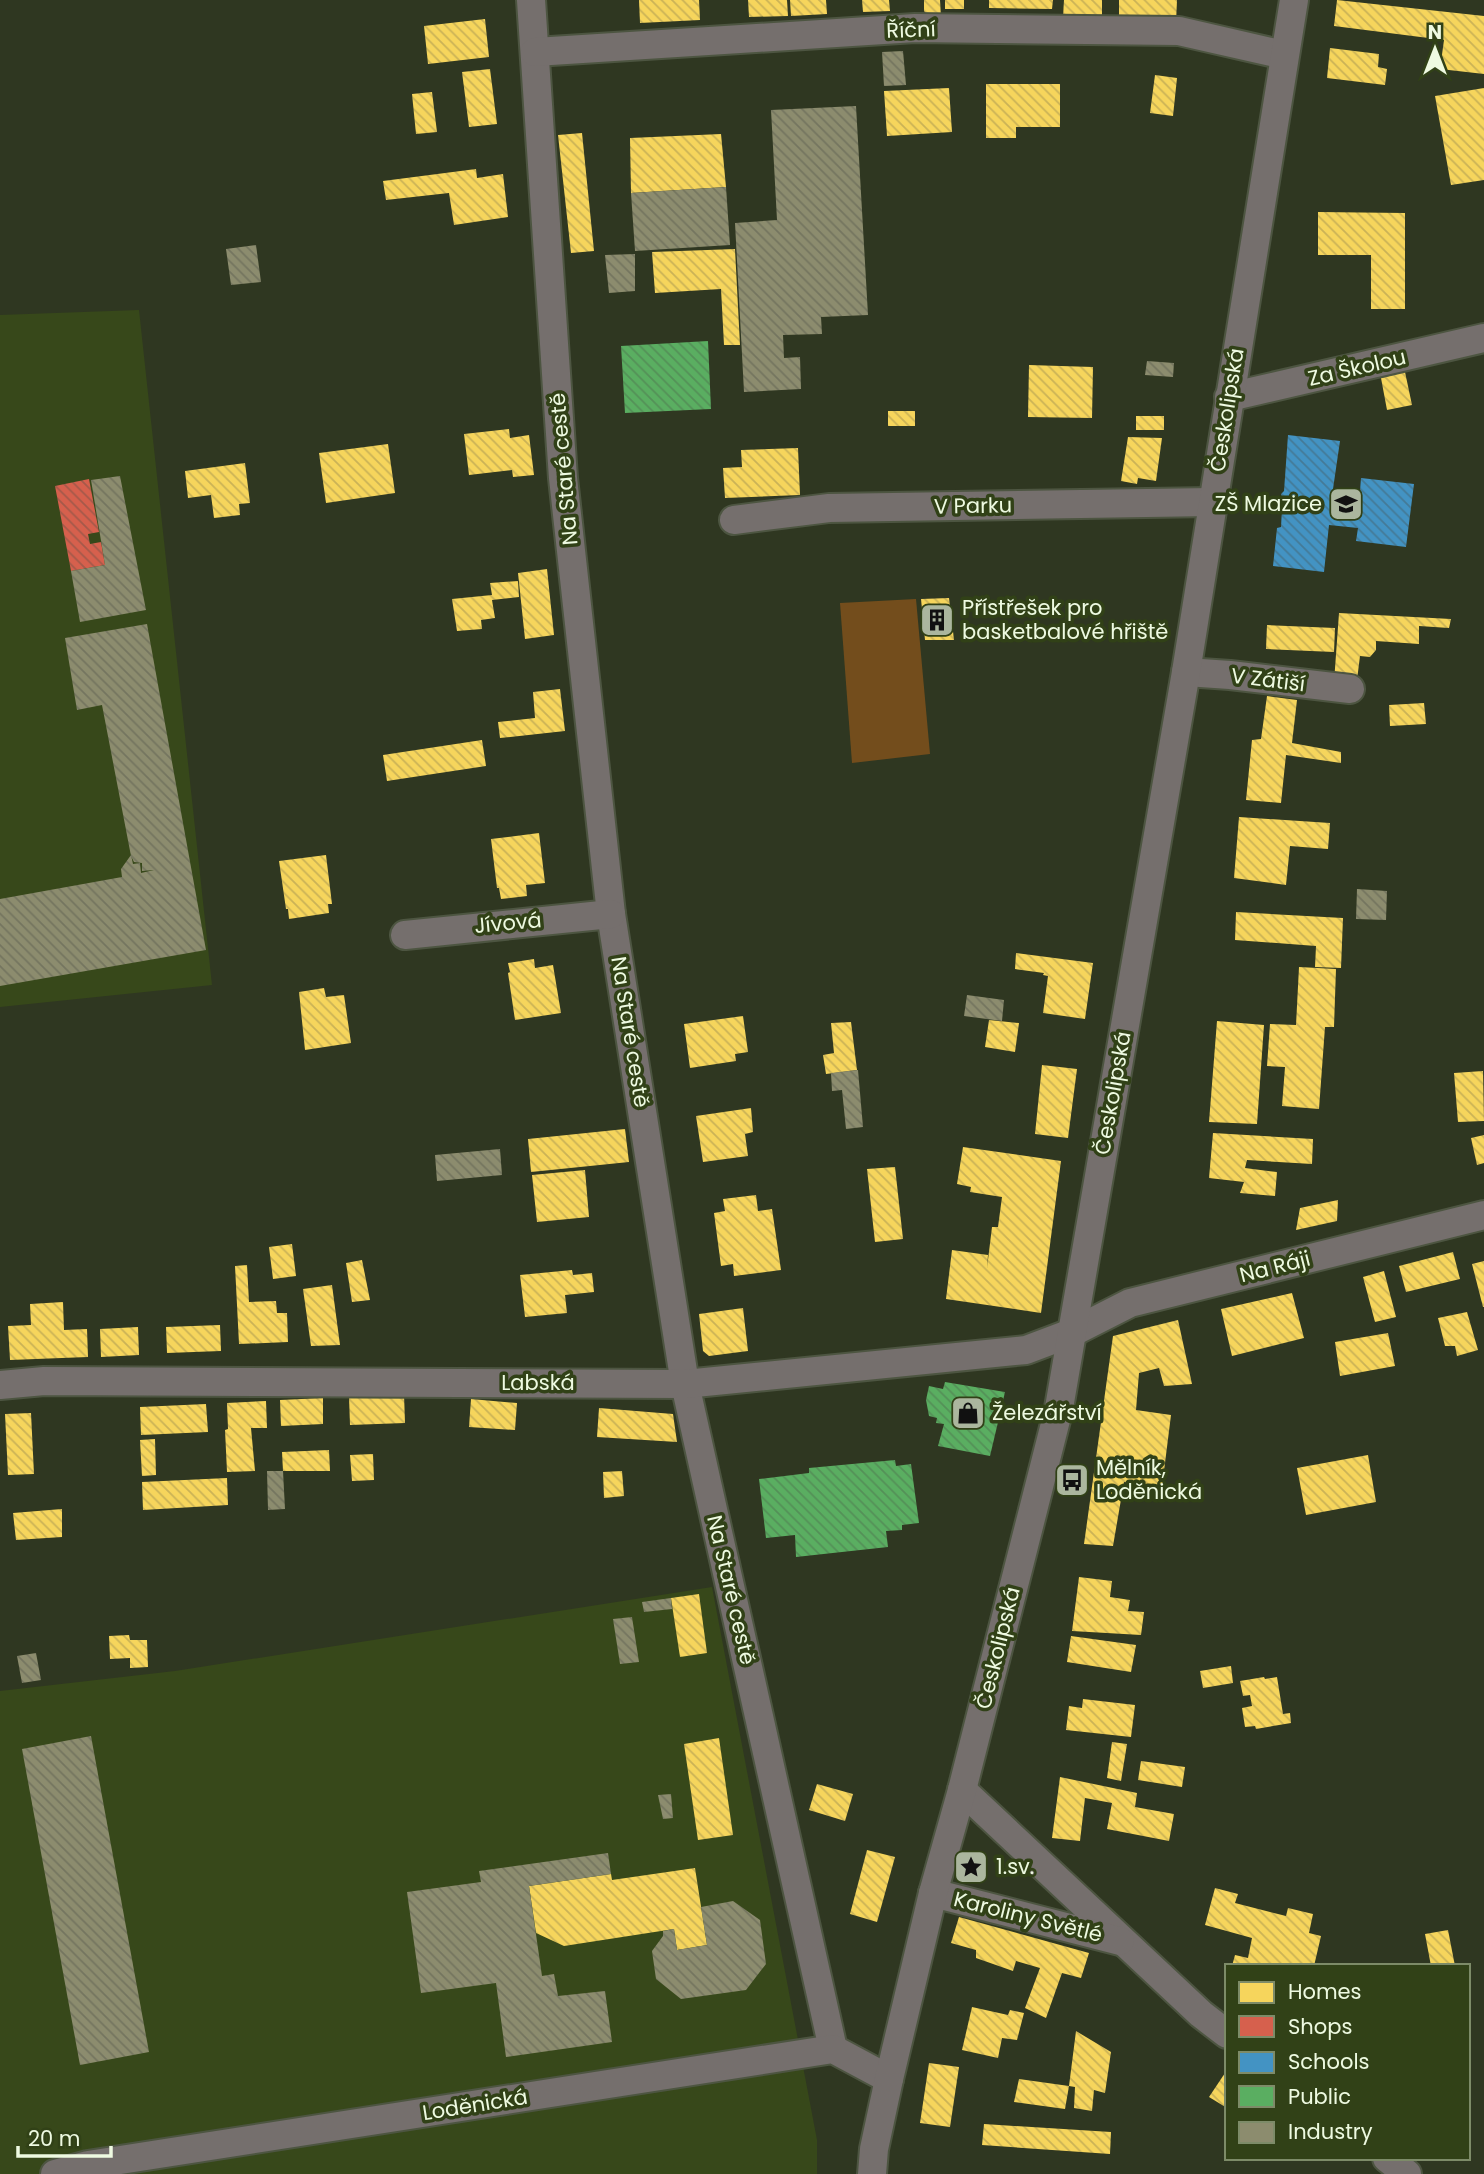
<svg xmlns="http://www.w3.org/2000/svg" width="1484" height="2174" viewBox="0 0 1484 2174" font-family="Poppins,sans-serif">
<defs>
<pattern id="homes-back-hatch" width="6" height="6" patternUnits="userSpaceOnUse" patternTransform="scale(1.75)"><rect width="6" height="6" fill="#f6d55c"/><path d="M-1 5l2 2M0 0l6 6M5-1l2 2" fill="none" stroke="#cab256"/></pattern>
<pattern id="shops-back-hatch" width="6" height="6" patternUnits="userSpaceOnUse" patternTransform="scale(1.75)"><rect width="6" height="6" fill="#d6604d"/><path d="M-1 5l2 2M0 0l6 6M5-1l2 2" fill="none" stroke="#a4594a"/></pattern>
<pattern id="schools-back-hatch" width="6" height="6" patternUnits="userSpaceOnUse" patternTransform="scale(1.75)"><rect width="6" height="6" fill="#4393c3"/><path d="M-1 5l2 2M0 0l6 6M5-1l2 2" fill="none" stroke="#447a97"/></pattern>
<pattern id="public-back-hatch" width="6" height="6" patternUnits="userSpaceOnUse" patternTransform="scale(1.75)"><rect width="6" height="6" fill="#5aae61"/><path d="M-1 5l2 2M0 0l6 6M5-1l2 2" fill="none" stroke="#549058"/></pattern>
<pattern id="industry-back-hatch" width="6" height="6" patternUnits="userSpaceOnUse" patternTransform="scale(1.75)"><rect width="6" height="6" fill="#8c8c6e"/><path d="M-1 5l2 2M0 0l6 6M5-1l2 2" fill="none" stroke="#74755f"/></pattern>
</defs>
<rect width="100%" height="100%" fill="#2f3721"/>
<g fill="#37481a">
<polygon points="139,310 212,985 0,1007 0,315"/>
<polygon points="712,1587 817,2140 817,2174 0,2174 0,1691 175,1671"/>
</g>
<polygon fill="#734d1c" points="916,599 930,754 852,763 840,603"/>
<g fill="url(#homes-back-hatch)">
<polygon points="639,0 699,0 700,20 640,23"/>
<polygon points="748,0 787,0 788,16 749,17"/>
<polygon points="790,0 826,0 827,14 791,16"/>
<polygon points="862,0 889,0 890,11 863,12"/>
<polygon points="924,0 940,0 941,17 929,17 924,11"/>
<rect x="945" y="0" width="19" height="9"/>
<polygon points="989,0 1053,0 1052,9 989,8"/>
<polygon points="1064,0 1102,0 1102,19 1063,17"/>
<polygon points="1119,0 1177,0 1176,23 1119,20"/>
<polygon points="1337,0 1484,16 1484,74 1440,69 1444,40 1334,26"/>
<polygon points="485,19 489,57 428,64 424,26"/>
<polygon points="1330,48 1379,54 1378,67 1387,69 1385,85 1327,78"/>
<polygon points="490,69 497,124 469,127 462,72"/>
<polygon points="1155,75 1177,78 1173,116 1150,113"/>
<polygon points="986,84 1060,84 1060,127 1016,127 1016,138 986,138"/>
<polygon points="949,88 952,132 887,136 884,91"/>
<polygon points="1484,88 1484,180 1451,185 1435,96"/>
<polygon points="432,92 437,132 416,134 412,94"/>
<polygon points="582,133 594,251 571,253 558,135"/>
<polygon points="721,134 726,187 631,193 630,138"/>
<polygon points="476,169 477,178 503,174 508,217 454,225 449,193 386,200 383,181"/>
<polygon points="1318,212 1405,213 1405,309 1371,309 1371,255 1318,255"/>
<polygon points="735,249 740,345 724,345 721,289 655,293 652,252"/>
<polygon points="1029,365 1093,367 1092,418 1028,417"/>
<polygon points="1405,372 1412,405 1387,410 1381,378"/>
<rect x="888" y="411" width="27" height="15"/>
<rect x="1136" y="416" width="28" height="14"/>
<polygon points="509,429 510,438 529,435 534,475 513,477 512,470 469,475 464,434"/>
<polygon points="1128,437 1162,438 1156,481 1138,478 1137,484 1121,481"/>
<polygon points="388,444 395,493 326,503 319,453"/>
<polygon points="798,448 800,495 725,498 723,468 742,467 741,450"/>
<polygon points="245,463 250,503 239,504 240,515 214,518 211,495 188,498 185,471"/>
<polygon points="547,569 554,635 525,639 518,573"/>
<polygon points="518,581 519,597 492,600 495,618 481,620 482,629 457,631 452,599 492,595 490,583"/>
<polygon points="949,598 954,640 925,640 921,599"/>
<polygon points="1339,613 1451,619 1449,628 1419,626 1419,644 1376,641 1376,650 1370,657 1360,656 1357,680 1334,682"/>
<polygon points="1267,625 1335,628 1334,652 1266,649"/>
<polygon points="560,689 565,731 500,738 498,722 535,718 533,692"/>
<polygon points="1267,696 1297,700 1292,743 1341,752 1341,763 1286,755 1281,803 1246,800 1252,740 1261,739"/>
<polygon points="1424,703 1426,724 1390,726 1389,705"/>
<polygon points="482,740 486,766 387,781 383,755"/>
<polygon points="1239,817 1330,823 1328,849 1290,846 1286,885 1234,878"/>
<polygon points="539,833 545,883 526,885 527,896 501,899 499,888 497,888 491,839"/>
<polygon points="326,855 332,904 328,904 329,913 289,919 288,909 286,909 279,861"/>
<polygon points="1236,912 1343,918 1341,968 1315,967 1316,946 1235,940"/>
<polygon points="1016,953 1093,963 1085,1019 1043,1013 1048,976 1043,975 1044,973 1015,969"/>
<polygon points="534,959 535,968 553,965 561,1013 515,1020 508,973 510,972 508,963"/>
<polygon points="1299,967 1336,969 1334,1027 1325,1027 1319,1109 1282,1106 1285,1067 1267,1066 1270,1024 1296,1025"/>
<polygon points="324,988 326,997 344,995 351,1043 305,1050 299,992"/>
<polygon points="743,1016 748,1052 735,1054 736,1061 690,1068 684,1024"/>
<polygon points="989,1020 1019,1023 1015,1052 985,1047"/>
<polygon points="1217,1021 1264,1025 1257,1124 1209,1122"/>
<polygon points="851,1022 857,1070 826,1074 823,1055 834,1053 831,1023"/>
<polygon points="1042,1065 1077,1069 1068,1138 1035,1134"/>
<polygon points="1483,1071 1484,1121 1458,1122 1454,1073"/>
<polygon points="751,1108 753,1132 745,1134 748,1156 703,1162 696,1116"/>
<polygon points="625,1129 629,1162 531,1172 528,1139"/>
<polygon points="1213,1133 1313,1139 1312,1164 1247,1160 1245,1168 1277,1172 1275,1196 1240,1193 1244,1182 1209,1178"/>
<polygon points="1484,1135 1484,1163 1477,1165 1471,1138"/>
<polygon points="963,1147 1061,1161 1041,1313 946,1299 952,1250 988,1255 987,1268 992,1227 998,1227 1002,1197 970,1192 971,1187 957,1184"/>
<polygon points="895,1167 903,1239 875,1242 867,1169"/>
<polygon points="585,1170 589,1217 537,1222 532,1175"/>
<polygon points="756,1195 758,1211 772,1209 781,1270 734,1276 733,1264 721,1266 714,1213 725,1211 723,1199"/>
<polygon points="1338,1200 1337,1221 1296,1230 1300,1208"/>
<polygon points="292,1244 296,1276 273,1279 269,1247"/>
<polygon points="1453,1252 1460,1279 1406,1292 1399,1266"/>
<polygon points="362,1260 370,1300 352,1302 346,1263"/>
<polygon points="1484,1261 1484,1307 1483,1307 1472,1264"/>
<polygon points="247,1265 249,1302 276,1301 277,1313 287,1313 288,1342 239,1344 235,1266"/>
<polygon points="572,1270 573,1275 592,1273 594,1292 565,1295 567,1313 525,1317 520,1275"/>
<polygon points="1384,1271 1396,1317 1375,1322 1363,1277"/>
<polygon points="332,1285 340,1345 311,1346 303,1289"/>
<polygon points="1292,1293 1304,1338 1232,1356 1221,1309"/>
<polygon points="63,1302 64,1330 87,1329 88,1357 10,1360 8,1326 31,1325 30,1304"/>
<polygon points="743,1308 748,1351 709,1356 703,1351 699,1314"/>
<polygon points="1467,1312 1478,1350 1457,1356 1455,1346 1445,1346 1438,1318"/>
<polygon points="1178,1320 1192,1384 1164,1386 1159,1368 1139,1373 1136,1410 1171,1415 1162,1487 1124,1482 1113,1546 1084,1544 1113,1336"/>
<polygon points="220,1325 221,1351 167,1353 166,1327"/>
<polygon points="138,1327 139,1355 101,1357 100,1329"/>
<polygon points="1388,1333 1395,1366 1340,1376 1335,1342"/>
<polygon points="404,1394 405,1423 350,1425 349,1397"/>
<polygon points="323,1398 323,1424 281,1426 280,1400"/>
<polygon points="471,1399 517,1403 515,1430 469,1427"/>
<polygon points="266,1401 267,1428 251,1428 255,1471 227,1472 225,1430 228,1429 227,1403"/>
<polygon points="206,1404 208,1432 141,1435 140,1407"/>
<polygon points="599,1408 673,1414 677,1442 597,1437"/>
<polygon points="31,1413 34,1474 8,1475 5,1414"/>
<polygon points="155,1439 156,1475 142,1476 140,1440"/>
<polygon points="329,1450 330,1471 283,1471 282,1452"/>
<polygon points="373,1454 374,1480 352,1481 350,1455"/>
<polygon points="1368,1455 1376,1502 1306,1515 1297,1468"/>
<polygon points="622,1471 624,1496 604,1498 603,1472"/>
<polygon points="227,1478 228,1505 143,1510 142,1482"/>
<polygon points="62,1509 62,1537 16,1540 13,1513"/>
<polygon points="1079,1577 1112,1581 1110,1597 1130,1600 1128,1611 1144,1612 1141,1635 1072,1631"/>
<polygon points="699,1594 707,1653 680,1657 671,1598"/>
<polygon points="129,1635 130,1640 147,1640 148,1667 130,1668 130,1658 110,1659 109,1636"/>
<polygon points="1071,1636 1136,1645 1131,1672 1067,1662"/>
<polygon points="1231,1666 1233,1683 1203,1688 1200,1671"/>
<polygon points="1264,1677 1265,1679 1277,1677 1283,1714 1290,1713 1291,1723 1256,1729 1255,1726 1245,1727 1242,1708 1252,1706 1250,1695 1243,1696 1240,1681"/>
<polygon points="1083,1699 1135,1705 1131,1737 1066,1730 1069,1706 1082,1708"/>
<polygon points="719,1738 733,1835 698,1840 684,1744"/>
<polygon points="1112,1742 1127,1744 1121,1781 1107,1778"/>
<polygon points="1141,1761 1185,1767 1182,1787 1138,1780"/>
<polygon points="1060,1777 1137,1793 1135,1807 1174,1814 1169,1841 1107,1829 1112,1803 1085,1798 1080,1841 1052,1838"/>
<polygon points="817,1784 853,1794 845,1821 809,1810"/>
<polygon points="867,1850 895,1857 877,1922 850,1914"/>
<polygon points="695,1868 707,1945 677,1950 674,1929 564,1946 536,1933 529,1886 611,1874 612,1880"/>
<polygon points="1215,1888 1238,1894 1235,1903 1286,1916 1288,1908 1313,1914 1309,1933 1321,1936 1314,1966 1232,1966 1235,1955 1248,1958 1252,1938 1205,1925"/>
<polygon points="959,1917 1089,1953 1081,1978 1062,1973 1046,2018 1025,2008 1040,1968 1016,1961 1013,1971 976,1958 976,1950 951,1943"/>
<polygon points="1448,1930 1455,1966 1431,1966 1425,1934"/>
<polygon points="972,2007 1008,2015 1010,2010 1024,2013 1017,2040 1002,2038 998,2058 962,2050"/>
<polygon points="1076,2031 1111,2052 1105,2093 1094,2090 1092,2111 1074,2108 1075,2087 1069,2086"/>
<polygon points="929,2063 959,2067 950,2127 920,2123"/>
<polygon points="1227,2070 1227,2108 1209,2097"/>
<polygon points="1019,2079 1069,2086 1065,2109 1014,2102"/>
<polygon points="984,2124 1111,2132 1110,2154 982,2145"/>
</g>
<polygon fill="url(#shops-back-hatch)" points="89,479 99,532 88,534 90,544 101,542 105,565 71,571 55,486"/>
<polygon fill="url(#schools-back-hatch)" points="1288,435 1340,441 1333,489 1360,491 1361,478 1414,484 1406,547 1356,541 1358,528 1329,525 1324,572 1273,566 1277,528 1281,527 1282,508 1280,507 1283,501 1281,494 1284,491"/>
<g fill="url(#public-back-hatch)">
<polygon points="708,341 711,409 625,413 621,346"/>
<polygon points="945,1382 1005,1392 1001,1409 1004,1409 1002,1418 999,1418 990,1456 938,1446 944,1424 936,1423 937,1418 929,1416 926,1400 929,1386 943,1389"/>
<polygon points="895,1460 896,1466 911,1464 919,1523 902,1525 902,1530 886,1531 888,1547 796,1557 795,1535 766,1538 759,1479 809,1473 809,1468"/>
</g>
<g fill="url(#industry-back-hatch)">
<polygon points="903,51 906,85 884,86 882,52"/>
<polygon points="856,106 868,315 821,317 822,334 783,335 784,358 800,357 801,389 744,392 735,223 777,220 771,110"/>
<polygon points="726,187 730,245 635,251 631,193"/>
<polygon points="256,245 261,282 231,285 226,249"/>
<polygon points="635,254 635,291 609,293 605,255"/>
<polygon points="1147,361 1174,363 1173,377 1145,375"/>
<polygon points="120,476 146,610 80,622 71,571 105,565 91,480"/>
<polygon points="147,624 206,950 0,986 0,899 122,877 121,869 131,855 133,864 140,863 141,873 154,870 142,871 142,863 134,862 131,856 102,705 77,710 65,638"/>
<polygon points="1357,889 1387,891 1386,920 1356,919"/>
<polygon points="967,995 1004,1000 1002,1021 964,1016"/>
<polygon points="858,1070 863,1127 846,1129 842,1090 832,1091 831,1073"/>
<polygon points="500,1149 502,1175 437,1181 435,1155"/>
<polygon points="267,1471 283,1471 285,1509 268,1510"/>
<polygon points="671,1598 672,1609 644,1612 642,1602"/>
<polygon points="632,1617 639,1662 620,1664 613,1619"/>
<polygon points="36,1653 41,1680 22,1683 17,1656"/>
<polygon points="91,1736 149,2052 80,2065 22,1749"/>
<polygon points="671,1794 673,1818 663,1819 658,1795"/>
<polygon points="608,1853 611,1874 529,1886 542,1976 554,1974 558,1996 605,1991 612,2042 506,2057 496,1983 421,1993 407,1892 481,1882 479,1871"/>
<polygon points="733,1901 760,1920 766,1964 746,1990 681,1999 656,1979 652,1951 663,1936 663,1931 674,1929 677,1950 707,1945 701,1907"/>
</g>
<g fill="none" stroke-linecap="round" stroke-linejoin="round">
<g stroke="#4d5541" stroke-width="32">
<g id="minor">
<polyline points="531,0 563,478 611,914 685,1384 833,2049"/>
<polyline points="535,52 915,28 1179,31 1284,55"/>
<polyline points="1229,397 1484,338"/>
<polyline points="734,520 829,508 1212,502"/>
<polyline points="1186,672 1230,675 1350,689"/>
<polyline points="405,935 611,914"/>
<polyline points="0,1385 44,1381 685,1384 1026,1350 1071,1333 1130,1303 1484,1215"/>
<polyline points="962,1790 1201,2014 1227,2034"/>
<polyline points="933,1893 1120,1941"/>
<polyline points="1387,2158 1407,2174"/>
<polyline points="55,2174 88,2165 833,2049 889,2079"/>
<polyline points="872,2174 874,2149 889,2079 933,1893 962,1790 1059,1408 1186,672 1294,0"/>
</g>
</g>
<use href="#minor" stroke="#756f6d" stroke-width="28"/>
</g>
<defs>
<g id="school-square" transform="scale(1.75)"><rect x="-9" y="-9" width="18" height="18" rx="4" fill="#abb69e" stroke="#314117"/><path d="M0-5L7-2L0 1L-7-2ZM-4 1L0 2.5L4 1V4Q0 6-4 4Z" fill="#111"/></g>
<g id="building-square" transform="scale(1.75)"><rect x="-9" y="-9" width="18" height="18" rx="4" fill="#abb69e" stroke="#314117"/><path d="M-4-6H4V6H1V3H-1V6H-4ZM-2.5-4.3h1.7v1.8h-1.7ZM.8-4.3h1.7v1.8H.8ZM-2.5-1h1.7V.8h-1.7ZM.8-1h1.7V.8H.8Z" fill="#111"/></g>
<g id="shop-square" transform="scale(1.75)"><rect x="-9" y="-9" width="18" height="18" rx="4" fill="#abb69e" stroke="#314117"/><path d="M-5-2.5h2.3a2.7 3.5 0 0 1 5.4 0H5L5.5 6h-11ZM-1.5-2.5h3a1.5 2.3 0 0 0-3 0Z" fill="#111"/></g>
<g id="bus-square" transform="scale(1.75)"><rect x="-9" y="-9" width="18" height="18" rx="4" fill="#abb69e" stroke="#314117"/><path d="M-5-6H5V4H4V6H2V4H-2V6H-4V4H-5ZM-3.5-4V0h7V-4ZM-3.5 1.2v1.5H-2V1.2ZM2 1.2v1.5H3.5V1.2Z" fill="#111"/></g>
<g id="sight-square" transform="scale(1.75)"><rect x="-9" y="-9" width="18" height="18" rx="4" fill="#abb69e" stroke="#314117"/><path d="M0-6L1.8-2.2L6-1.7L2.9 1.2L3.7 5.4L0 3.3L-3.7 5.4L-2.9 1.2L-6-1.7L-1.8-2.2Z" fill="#111"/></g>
</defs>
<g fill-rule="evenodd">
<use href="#school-square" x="1346" y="504"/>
<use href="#building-square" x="937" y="620"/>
<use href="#shop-square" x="968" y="1413"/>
<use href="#bus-square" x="1072" y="1480"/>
<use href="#sight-square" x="971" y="1867"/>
</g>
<g text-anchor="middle" stroke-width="7" stroke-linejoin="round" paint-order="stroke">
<g font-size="21" fill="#eefae1" stroke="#314117">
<text transform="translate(911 30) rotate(-2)" y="7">Říční</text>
<text transform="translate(1357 368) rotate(-13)" y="7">Za Školou</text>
<text transform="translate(1227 410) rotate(-81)" y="7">Českolipská</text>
<text transform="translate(564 469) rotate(-95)" y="7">Na Staré cestě</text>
<text transform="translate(973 506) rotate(-1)" y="7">V Parku</text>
<text transform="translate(1268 680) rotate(7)" y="7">V Zátiší</text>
<text transform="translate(508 923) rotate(-5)" y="7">Jívová</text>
<text transform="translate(630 1032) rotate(81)" y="7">Na Staré cestě</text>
<text transform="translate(1113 1093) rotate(-80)" y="7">Českolipská</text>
<text transform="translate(1275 1267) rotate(-14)" y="7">Na Ráji</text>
<text x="538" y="1390">Labská</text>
<text transform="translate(731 1590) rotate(77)" y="7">Na Staré cestě</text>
<text transform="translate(998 1648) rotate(-76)" y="7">Českolipská</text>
<text transform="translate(1028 1917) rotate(14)" y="7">Karoliny Světlé</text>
<text transform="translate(475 2105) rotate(-9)" y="7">Loděnická</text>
</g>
<g font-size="21" fill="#eefae1" stroke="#314117" text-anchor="start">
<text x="1322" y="511" text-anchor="end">ZŠ Mlazice</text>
<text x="962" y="615">Přístřešek pro<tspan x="962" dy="24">basketbalové hřiště</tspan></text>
<text x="992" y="1420">Železářství</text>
<text x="1096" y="1475">Mělník,<tspan x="1096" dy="24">Loděnická</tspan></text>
<text x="996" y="1874">1.sv.</text>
</g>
</g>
<rect x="1225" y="1964" width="245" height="196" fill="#314117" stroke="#7d8b68" stroke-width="2"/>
<rect x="1239" y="1982" width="35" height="21" fill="#f6d55c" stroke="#7d8b68" stroke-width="2"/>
<text x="1288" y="1999" font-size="21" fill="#eefae1">Homes</text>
<rect x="1239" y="2016" width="35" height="21" fill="#d6604d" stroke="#7d8b68" stroke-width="2"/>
<text x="1288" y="2034" font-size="21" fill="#eefae1">Shops</text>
<rect x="1239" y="2052" width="35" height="21" fill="#4393c3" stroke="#7d8b68" stroke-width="2"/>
<text x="1288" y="2069" font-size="21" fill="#eefae1">Schools</text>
<rect x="1239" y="2086" width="35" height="21" fill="#5aae61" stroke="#7d8b68" stroke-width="2"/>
<text x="1288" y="2104" font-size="21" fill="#eefae1">Public</text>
<rect x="1239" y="2122" width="35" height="21" fill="#8c8c6e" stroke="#7d8b68" stroke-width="2"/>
<text x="1288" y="2139" font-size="21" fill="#eefae1">Industry</text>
<g transform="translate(1435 49)" stroke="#314117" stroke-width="5" paint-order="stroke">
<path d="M0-5L12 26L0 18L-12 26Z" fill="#eefae1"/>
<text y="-10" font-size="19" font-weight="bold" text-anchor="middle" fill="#eefae1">N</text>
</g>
<path d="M18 2146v10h93v-10" fill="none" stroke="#eefae1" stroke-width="3.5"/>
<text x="28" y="2146" font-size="21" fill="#eefae1" stroke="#314117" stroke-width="5" paint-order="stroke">20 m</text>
</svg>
